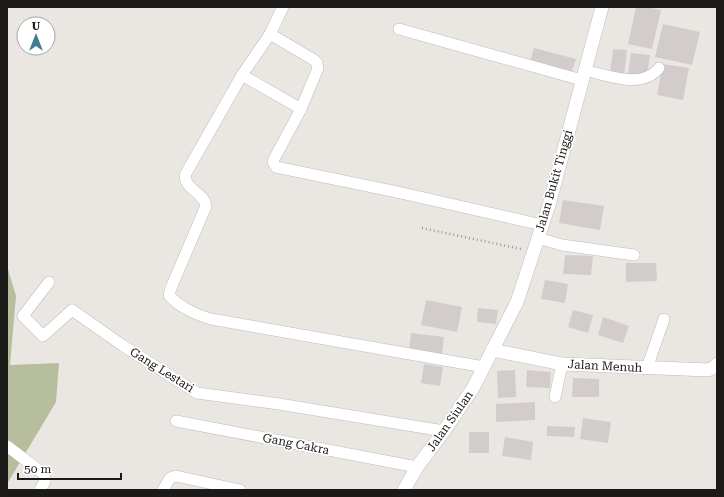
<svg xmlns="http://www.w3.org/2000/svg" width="724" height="497" viewBox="0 0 724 497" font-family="'Roboto Serif',serif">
<rect width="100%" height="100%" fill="#eae7e3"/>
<polygon fill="#b6be9e" points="7,266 16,296 10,365 59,363 56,402 7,484"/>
<g fill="#d2cdcc">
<polygon points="636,7 647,7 661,10 652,49 628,44"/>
<polygon points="663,24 700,32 692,65 655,57"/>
<polygon points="534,48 576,59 571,74 530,62"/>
<polygon points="613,49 627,50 624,76 610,74"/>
<polygon points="631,53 650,55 647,76 628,74"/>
<polygon points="663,64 689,68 683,100 657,95"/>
<polygon points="563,200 604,206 600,230 559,223"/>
<polygon points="565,255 593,256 591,275 563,274"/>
<polygon points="626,263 656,263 657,281 626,282"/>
<polygon points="545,280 568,284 565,303 541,299"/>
<polygon points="426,300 462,307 457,332 421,325"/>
<polygon points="478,308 498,310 496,324 477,322"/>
<polygon points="573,310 593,315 588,333 568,327"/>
<polygon points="603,317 629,326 623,343 598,335"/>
<polygon points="411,333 444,337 442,354 409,350"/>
<polygon points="424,364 443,367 440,386 421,383"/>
<polygon points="515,370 516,397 498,398 497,371"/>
<polygon points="527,370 551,372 550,388 526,387"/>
<polygon points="573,378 599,379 599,397 572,397"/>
<polygon points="535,402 535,420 496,422 496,404"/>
<polygon points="583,418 611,422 608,443 580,439"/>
<polygon points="547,426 575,427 574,437 547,436"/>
<rect x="469" y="432" width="20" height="21"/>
<polygon points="505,437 533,442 531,460 502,456"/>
</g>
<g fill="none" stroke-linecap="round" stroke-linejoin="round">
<g stroke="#bebbb8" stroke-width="12">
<g id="minor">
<polyline points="283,7 270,34 314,60 317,63 318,68 301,109 274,159 273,162 276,167 397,192 542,225"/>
<polyline points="399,29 582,80"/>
<path d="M270 34 242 75 185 175C185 190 204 192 206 206L171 288 169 295C177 306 199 316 211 319L484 367"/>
<path d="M584 70C607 75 642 90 659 68"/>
<polyline points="242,75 301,109"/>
<polyline points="538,238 562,245 634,255"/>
<polyline points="49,282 23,316 43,336 72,310 122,345 197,393 279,404 444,431"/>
<polyline points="647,368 664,319"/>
<polyline points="555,397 562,364"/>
<polyline points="176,421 417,467"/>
<polyline points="7,446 44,474 45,481 40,490"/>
<polyline points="163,490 170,478 176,476 240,490"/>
</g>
</g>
<g stroke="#bebbb8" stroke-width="14">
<g id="tertiary">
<polyline points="492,350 562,364 708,370 713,368 717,364"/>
<polyline points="404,490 417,467 444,431 473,388 517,302 549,205 602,7"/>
</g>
</g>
<polyline stroke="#999694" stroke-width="2.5" stroke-dasharray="1 3" stroke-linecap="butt" points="422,228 521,249"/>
<use href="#minor" stroke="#fff" stroke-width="11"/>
<use href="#tertiary" stroke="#fff" stroke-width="13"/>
</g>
<g text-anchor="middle" stroke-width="3.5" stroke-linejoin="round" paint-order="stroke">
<g font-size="12" fill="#1b1a19" stroke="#fff">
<text transform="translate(554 181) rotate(-74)" y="4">Jalan Bukit Tinggi</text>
<text transform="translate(605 366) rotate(3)" y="4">Jalan Menuh</text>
<text transform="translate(162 370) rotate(32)" y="4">Gang Lestari</text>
<text transform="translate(450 421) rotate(-55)" y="4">Jalan Siulan</text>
<text transform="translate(296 444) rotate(11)" y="4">Gang Cakra</text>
</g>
</g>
<rect width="724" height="497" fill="none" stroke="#1b1a19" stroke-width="16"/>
<g transform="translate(36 36)"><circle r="19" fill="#ffffff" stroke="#a4a3a3"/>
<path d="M0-3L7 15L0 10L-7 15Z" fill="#3f7e92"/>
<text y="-6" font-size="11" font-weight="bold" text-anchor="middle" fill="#1b1a19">U</text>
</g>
<path d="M18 473v6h103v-6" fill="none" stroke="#1b1a19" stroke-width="2"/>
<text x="24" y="473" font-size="12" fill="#1b1a19" stroke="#ffffff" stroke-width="3" paint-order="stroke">50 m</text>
</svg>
